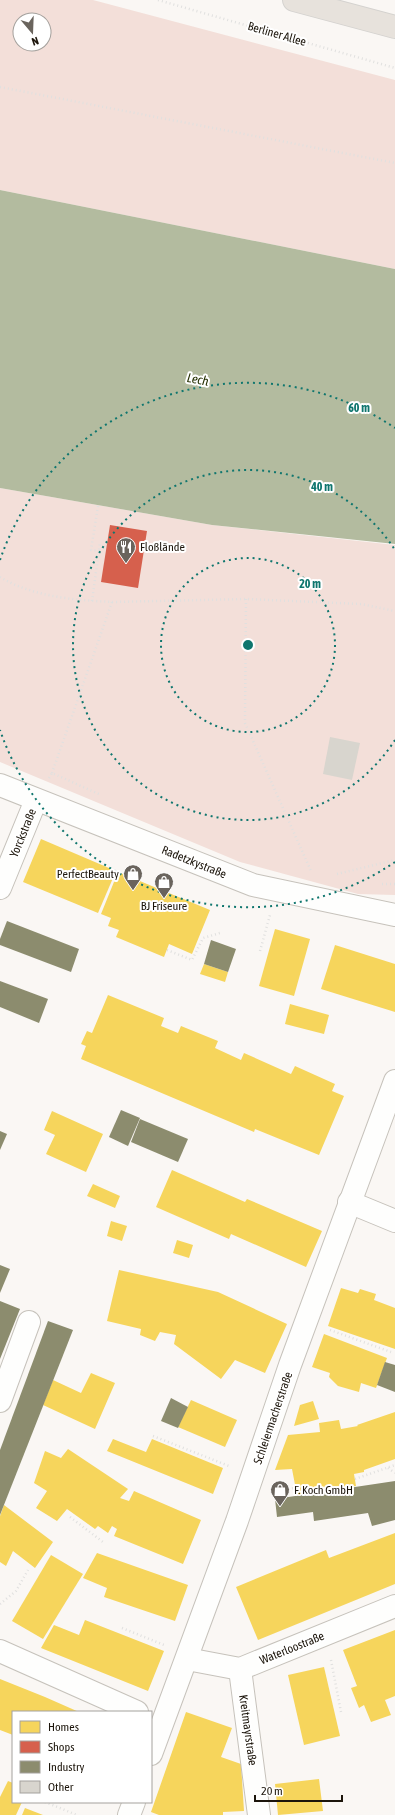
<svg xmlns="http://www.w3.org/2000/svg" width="395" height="1815" viewBox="0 0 395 1815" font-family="'Asap Condensed',sans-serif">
<rect width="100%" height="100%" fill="#faf7f4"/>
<g fill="#f3dfd9" fill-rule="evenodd">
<path d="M0 0H93L395 80V269L0 190ZM20 20H44V44H20Z"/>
<polygon points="0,488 212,525 395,545 395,895 358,894 240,862 0,762"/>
</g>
<polygon fill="#b3bb9f" points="0,190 395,269 395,544 212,525 0,488"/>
<g fill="#f6d55c">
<polygon points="41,839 116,871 98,913 23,882"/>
<polygon points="118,872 210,910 192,954 169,944 164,957 116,937 119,930 108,926 111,918 101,914"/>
<polygon points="275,929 310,939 294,996 259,986"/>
<polygon points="335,945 395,964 395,1012 321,989"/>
<polygon points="204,964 228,972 225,982 200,974"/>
<polygon points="108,995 164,1018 161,1026 178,1033 181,1026 218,1041 215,1048 241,1060 244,1053 291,1074 295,1066 335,1084 332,1091 344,1096 319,1155 255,1129 254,1132 81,1059 86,1046 81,1044 87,1031 92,1033"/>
<polygon points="290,1004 329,1015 324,1034 285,1024"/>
<polygon points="52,1111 103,1134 86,1172 46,1154 55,1135 44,1130"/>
<polygon points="172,1170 245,1202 247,1199 322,1231 306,1267 231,1234 229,1239 156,1207"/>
<polygon points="93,1184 120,1196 115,1208 87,1196"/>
<polygon points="111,1221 127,1226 122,1241 107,1236"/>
<polygon points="177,1240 193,1245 189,1258 173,1253"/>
<polygon points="119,1270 218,1292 287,1324 265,1373 235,1360 221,1379 174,1344 176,1335 160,1332 155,1341 140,1335 141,1329 107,1321"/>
<polygon points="341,1288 358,1293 360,1289 376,1294 374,1300 395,1308 395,1349 328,1326"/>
<polygon points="324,1334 387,1358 376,1388 361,1383 359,1392 338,1386 329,1377 330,1373 312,1367"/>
<polygon points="91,1373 115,1383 95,1429 43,1405 53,1380 81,1393"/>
<polygon points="191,1400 237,1420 225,1447 178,1427"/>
<polygon points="313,1401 319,1419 294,1426 300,1405"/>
<polygon points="395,1412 395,1459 364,1470 364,1472 354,1474 356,1486 297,1495 292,1469 275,1470 288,1435 320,1432 319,1423 339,1420 341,1429 358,1426 357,1425"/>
<polygon points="113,1439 146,1452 152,1439 223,1468 213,1494 107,1451"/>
<polygon points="68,1449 128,1489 120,1498 129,1501 134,1491 201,1520 183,1564 114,1536 117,1529 112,1526 108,1533 98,1526 95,1529 67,1509 57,1521 36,1508 47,1491 34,1483 45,1451 61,1458"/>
<polygon points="4,1505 53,1542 35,1568 13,1551 6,1566 0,1562 0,1516"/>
<polygon points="395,1533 395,1584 258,1640 236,1587 326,1550 329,1558"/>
<polygon points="97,1553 188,1585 175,1621 104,1597 107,1588 83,1578"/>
<polygon points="51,1555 83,1574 43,1639 12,1621"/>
<polygon points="85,1620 164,1651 148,1691 41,1648 54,1625 79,1635"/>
<polygon points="395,1630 395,1696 385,1700 391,1715 371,1722 364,1705 359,1708 351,1688 357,1686 343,1650"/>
<polygon points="324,1667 340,1736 304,1745 288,1675"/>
<polygon points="0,1679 45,1697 79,1712 13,1712 13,1735 0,1730"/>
<polygon points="186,1712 232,1728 221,1757 241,1764 244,1811 223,1812 223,1815 159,1815 151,1812"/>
<polygon points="319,1779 323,1811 278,1815 275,1784"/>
<polygon points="8,1781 13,1783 13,1802 22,1802 16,1815 0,1815 0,1797"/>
<polygon points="25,1808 43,1815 22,1815"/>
</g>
<polygon fill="#d6604d" points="110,525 147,531 138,588 101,582"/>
<g fill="#8c8c6e">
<polygon points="7,921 79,949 71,972 0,945 0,939"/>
<polygon points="211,940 236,949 228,972 204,964"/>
<polygon points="0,981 48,999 39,1023 0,1007"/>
<polygon points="121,1110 140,1118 128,1146 109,1137"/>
<polygon points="140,1119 188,1139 178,1162 131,1142"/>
<polygon points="0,1131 7,1134 0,1150"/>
<polygon points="0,1265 10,1269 0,1293"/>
<polygon points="0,1301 20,1309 0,1359"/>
<polygon points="48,1321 73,1330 0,1515 0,1450"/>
<polygon points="385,1362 395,1365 395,1392 377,1385"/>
<polygon points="171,1398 188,1407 178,1428 161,1421"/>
<polygon points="395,1481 395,1520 372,1526 368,1513 314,1521 313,1512 277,1517 275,1499"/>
</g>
<polygon fill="#d8d5ce" points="330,737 360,743 352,780 323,774"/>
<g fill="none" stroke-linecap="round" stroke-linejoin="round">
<g stroke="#c6c2bb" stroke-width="24">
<g id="minor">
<polyline points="0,785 253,885 395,915"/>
<polyline points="0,888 36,800"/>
<polyline points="349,1202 395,1221"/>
<polyline points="0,1401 29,1322"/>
<polyline points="0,1651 137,1712"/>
<polyline points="187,1659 240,1669 395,1606"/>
<polyline points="240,1669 259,1815"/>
<polyline points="151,1754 237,1521 290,1365 395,1081"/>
<polyline points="129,1815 134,1802"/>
</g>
</g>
<g stroke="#d4d2cf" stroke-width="24">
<polyline id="major" points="294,0 395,27"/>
</g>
<g stroke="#e0e0df" stroke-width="2.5" stroke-dasharray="1 3" stroke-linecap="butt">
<polyline points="158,0 395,68"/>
<polyline points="0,87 395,163"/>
<polyline points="98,506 91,550 99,551"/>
<path d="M0 577C33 597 75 600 112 602L246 599 361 604 395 611"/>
<polyline points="246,599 245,723 311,871"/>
<polyline points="92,601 100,543"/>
<polyline points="52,773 112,602"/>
<polyline points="49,778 52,773 101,795"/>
<polyline points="337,874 395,860"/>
<polyline points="382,884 395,884"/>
<polyline points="167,950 192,960 203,938 220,933"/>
<polyline points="260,951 270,915"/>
<polyline points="330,1330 391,1352"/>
<polyline points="153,1436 229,1466"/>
<polyline points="388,1468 395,1473"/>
<polyline points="355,1479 395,1465"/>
<polyline points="276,1490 295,1488"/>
<polyline points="70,1517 103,1542"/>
<polyline points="0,1604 16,1591 28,1570"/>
<polyline points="122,1628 164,1645"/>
<polyline points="331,1660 341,1712"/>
<polyline points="45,1802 77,1815"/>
</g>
<use href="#minor" stroke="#fefefd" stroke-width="22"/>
<use href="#major" stroke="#e7e2dc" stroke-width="22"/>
</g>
<g fill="none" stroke="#0f766e" stroke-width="2" stroke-dasharray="2 4">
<circle cx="248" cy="645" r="87"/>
<path d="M395 740A175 175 0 1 1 395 550"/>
<path d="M395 862A262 262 0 0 1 0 730M0 560A262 262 0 0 1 395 428"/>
</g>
<defs>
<g id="restaurant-pin" transform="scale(1)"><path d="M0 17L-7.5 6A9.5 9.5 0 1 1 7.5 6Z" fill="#6a645d" stroke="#fff"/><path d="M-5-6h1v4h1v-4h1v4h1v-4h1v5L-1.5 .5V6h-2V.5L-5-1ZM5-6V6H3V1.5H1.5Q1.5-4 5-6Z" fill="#fff"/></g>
<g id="shop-pin" transform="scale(1)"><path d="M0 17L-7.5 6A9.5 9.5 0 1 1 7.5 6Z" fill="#6a645d" stroke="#fff"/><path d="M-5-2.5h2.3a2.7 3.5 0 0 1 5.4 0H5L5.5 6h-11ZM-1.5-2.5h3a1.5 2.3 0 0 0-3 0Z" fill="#fff"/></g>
</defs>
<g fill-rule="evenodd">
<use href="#restaurant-pin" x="126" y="547"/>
<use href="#shop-pin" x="133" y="874"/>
<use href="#shop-pin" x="164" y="882"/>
<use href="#shop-pin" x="280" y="1490"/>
</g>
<g text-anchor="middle" stroke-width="4" stroke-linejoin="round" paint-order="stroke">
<g font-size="12" fill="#1c150b" stroke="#fff">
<text transform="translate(277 34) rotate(16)" y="4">Berliner Allee</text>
<text transform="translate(23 833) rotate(-68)" y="4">Yorckstraße</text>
<text transform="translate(194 862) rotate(22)" y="4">Radetzkystraße</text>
<text transform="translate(273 1418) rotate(-71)" y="4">Schleiermacherstraße</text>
<text transform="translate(292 1648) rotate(-22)" y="4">Waterloostraße</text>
<text transform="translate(248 1730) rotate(82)" y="4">Kreitmayrstraße</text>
</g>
<g font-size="12" fill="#1c150b" stroke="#fff" text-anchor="start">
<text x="140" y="551">Floßlände</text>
<text x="119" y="878" text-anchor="end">PerfectBeauty</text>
<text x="164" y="910" text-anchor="middle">BJ Friseure</text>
<text x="294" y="1494">F. Koch GmbH</text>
</g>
<g font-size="13" font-style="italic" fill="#242f00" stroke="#fff">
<text transform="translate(198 379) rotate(11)" y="5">Lech</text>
</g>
</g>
<circle cx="248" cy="645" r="6" fill="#0f766e" stroke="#fff" stroke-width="2"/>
<g font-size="12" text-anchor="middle" font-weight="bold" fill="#0f766e" stroke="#fff" stroke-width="4" stroke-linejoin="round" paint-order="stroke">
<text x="359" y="412">60 m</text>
<text x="322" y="491">40 m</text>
<text x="310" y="588">20 m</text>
</g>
<rect x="12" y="1711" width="140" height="92" fill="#ffffff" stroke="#a4a19d"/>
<rect x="20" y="1721" width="20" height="12" fill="#f6d55c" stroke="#a4a19d"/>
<text x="48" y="1731" font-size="12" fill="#1c150b">Homes</text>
<rect x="20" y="1741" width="20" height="12" fill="#d6604d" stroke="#a4a19d"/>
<text x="48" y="1751" font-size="12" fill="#1c150b">Shops</text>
<rect x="20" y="1761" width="20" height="12" fill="#8c8c6e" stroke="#a4a19d"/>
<text x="48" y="1771" font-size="12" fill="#1c150b">Industry</text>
<rect x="20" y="1781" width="20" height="12" fill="#d8d5ce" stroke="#a4a19d"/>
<text x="48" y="1791" font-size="12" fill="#1c150b">Other</text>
<g transform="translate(32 32) rotate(161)"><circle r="19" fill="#ffffff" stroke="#a4a19d"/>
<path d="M0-3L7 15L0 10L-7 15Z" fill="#6a645d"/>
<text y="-6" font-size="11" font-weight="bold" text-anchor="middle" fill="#1c150b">N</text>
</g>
<path d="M255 1795v6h87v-6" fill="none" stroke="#1c150b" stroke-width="2"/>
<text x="261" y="1795" font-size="12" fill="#1c150b" stroke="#ffffff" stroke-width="3" paint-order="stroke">20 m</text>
</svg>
